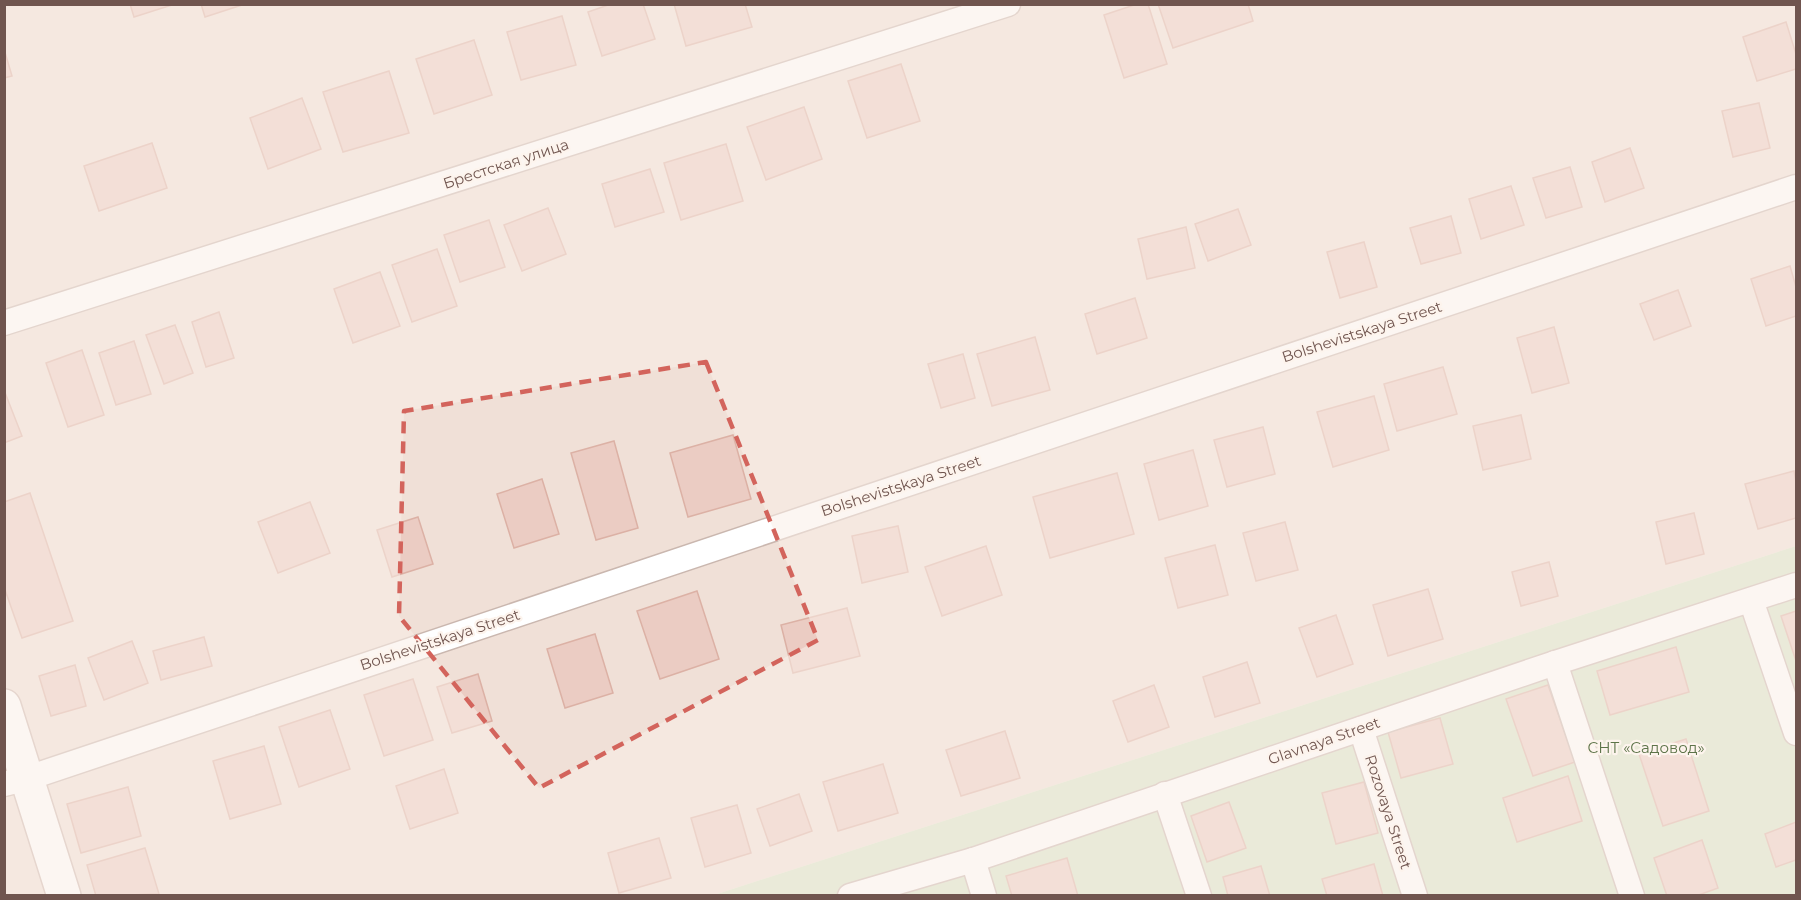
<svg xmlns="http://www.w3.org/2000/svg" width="1801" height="900" viewBox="0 0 1801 900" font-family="Montserrat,sans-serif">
<rect width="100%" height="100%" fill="#f9efe7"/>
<polygon fill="#f0e0d7" points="5,5 1796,5 1796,546 714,895 5,896"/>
<polygon fill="#d8e5c8" points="1796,546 1796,895 714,895"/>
<g fill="#ebccc3" stroke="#dcb1a5" stroke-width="1.5">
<polygon points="130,4 172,4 172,5 134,17"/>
<polygon points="201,4 245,4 205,17"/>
<polygon points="611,4 643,4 655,39 602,56 588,12"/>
<polygon points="674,4 745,4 752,27 686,46"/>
<polygon points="1137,4 1148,4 1167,64 1124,78 1104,15"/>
<polygon points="1158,4 1248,4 1253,21 1173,48"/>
<polygon points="562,16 576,65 521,80 507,32"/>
<polygon points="1786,22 1796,54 1796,69 1757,81 1743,37"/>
<polygon points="474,40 492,95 434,114 416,59"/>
<polygon points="4,49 12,76 4,78"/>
<polygon points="901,64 920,121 867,138 848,81"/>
<polygon points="389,71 409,133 343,152 323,92"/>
<polygon points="302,98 321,149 268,169 250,118"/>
<polygon points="1759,103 1770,148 1733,157 1722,111"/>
<polygon points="804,107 822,159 766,180 747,127"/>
<polygon points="152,143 167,188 99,211 84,166"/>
<polygon points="726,144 743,201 681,220 664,163"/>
<polygon points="1630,148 1644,188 1605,202 1592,162"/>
<polygon points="1570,167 1582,207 1546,218 1533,178"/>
<polygon points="650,169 664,212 615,227 602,184"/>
<polygon points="1511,186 1524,225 1481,239 1469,199"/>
<polygon points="548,208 566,254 522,271 504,225"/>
<polygon points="1238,209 1251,245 1208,261 1195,224"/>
<polygon points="1451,216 1461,253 1421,264 1410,228"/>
<polygon points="489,220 505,267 460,282 444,235"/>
<polygon points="1186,227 1195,268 1147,279 1138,239"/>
<polygon points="1364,242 1377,287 1340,298 1327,252"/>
<polygon points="437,249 457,306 412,322 392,265"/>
<polygon points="1790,266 1796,287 1796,316 1766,326 1751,279"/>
<polygon points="380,272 400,326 353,343 334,289"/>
<polygon points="1678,290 1691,326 1654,340 1640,304"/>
<polygon points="1135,298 1147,338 1097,354 1085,314"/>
<polygon points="219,312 234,358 206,367 192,322"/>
<polygon points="175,325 193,373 164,384 146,335"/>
<polygon points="1554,327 1569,383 1532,393 1517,338"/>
<polygon points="1035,337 1050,390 992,406 977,354"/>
<polygon points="134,341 151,394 116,405 99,353"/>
<polygon points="82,350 104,415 68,427 46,363"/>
<polygon points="963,354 975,398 941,408 928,364"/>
<polygon points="1443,367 1457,414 1397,431 1384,384"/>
<polygon points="4,390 22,436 4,443"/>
<polygon points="1374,396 1389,450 1333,467 1317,412"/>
<polygon points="1521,415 1531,459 1483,470 1473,426"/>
<polygon points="1263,427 1275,474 1227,487 1214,440"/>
<polygon points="733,435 751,499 688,517 670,453"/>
<polygon points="614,441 638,528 596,540 571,453"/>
<polygon points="1193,450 1208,506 1159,520 1144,464"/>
<polygon points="1794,471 1796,482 1796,518 1758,529 1745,484"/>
<polygon points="1117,473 1134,534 1050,558 1033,497"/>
<polygon points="542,479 559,534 514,548 497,494"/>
<polygon points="30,493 73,621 22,638 4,587 4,502"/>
<polygon points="310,502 330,553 278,573 258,522"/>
<polygon points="1694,513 1704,554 1666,564 1656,522"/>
<polygon points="418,517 433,564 392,577 377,530"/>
<polygon points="1285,522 1298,570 1256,581 1243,533"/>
<polygon points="898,526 908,572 862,583 852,536"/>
<polygon points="1215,545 1228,595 1178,608 1165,558"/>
<polygon points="986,546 1002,595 942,616 925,567"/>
<polygon points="1549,562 1558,596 1521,606 1512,572"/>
<polygon points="1428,589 1443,639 1388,656 1373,605"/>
<polygon points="697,591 719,659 660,679 637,611"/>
<polygon points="847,608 860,656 793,673 781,625"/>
<polygon points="1796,611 1796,661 1781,616"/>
<polygon points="1336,615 1353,664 1317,677 1299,628"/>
<polygon points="595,634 613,693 565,708 547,649"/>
<polygon points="204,637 212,666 161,680 153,651"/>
<polygon points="132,641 148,683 104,700 88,658"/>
<polygon points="1676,647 1689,692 1610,715 1597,671"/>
<polygon points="1247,662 1260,703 1215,717 1203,677"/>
<polygon points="75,665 86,706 51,716 39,676"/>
<polygon points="478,674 492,721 452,733 437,687"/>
<polygon points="413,679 433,740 384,756 364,695"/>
<polygon points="1154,685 1169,727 1128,742 1113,701"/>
<polygon points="1548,685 1575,762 1533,776 1506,699"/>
<polygon points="330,710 350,769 299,787 279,727"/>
<polygon points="1440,718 1453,764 1401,778 1388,732"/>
<polygon points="1005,731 1020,778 961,796 946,750"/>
<polygon points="1686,739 1709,811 1663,826 1639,754"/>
<polygon points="264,746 281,804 230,819 213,761"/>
<polygon points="883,764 898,813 838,831 823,782"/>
<polygon points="444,769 458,813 410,829 396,786"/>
<polygon points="1568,776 1582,821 1517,842 1503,798"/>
<polygon points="1364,782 1378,833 1336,844 1322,793"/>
<polygon points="128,787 141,836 81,853 67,804"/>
<polygon points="799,794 812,831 770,846 757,809"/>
<polygon points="1229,802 1246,848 1207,862 1191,816"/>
<polygon points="737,805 751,853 705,867 691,818"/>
<polygon points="1796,822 1796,860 1776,867 1765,834"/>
<polygon points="659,838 671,878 619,893 608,853"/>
<polygon points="1702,840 1718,888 1696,896 1667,896 1654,858"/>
<polygon points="145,848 159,894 96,896 87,865"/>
<polygon points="1067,858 1078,896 1012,896 1006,876"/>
<polygon points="1374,864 1383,896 1327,896 1322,879"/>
<polygon points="1261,866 1270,896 1228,896 1223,877"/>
</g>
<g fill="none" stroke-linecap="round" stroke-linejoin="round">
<g stroke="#cab7af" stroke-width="27">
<g id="street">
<polyline points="4,323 1008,4"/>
<polyline points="1751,600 1796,733"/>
<polyline points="1555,663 1632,896"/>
<polyline points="1361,729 1415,896"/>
<polyline points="4,784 28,778 1796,187"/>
<polyline points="1165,794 1199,896"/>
<polyline points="973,860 984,896"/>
<polyline points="850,896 973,860 1555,663 1796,585"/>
</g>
</g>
<g stroke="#ceb8b0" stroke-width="36">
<polyline id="secondary" points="4,706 64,896"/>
</g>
<use href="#street" stroke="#fff" stroke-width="24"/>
<use href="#secondary" stroke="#fff" stroke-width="33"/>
</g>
<path d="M0 0H1801V900H0ZM706 362 818 640 539 788 399 616 404 411Z" fill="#f9efe7" fill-opacity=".55" fill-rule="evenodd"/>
<path fill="none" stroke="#d3645c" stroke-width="4.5" stroke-dasharray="12 8" stroke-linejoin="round" d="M706 362 818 640 539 788 399 616 404 411Z"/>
<g text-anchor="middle" stroke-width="4.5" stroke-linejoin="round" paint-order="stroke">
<g font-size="15" fill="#70554f" stroke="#fdf4ed">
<text transform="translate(506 164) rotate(-18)" y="5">Брестская улица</text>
<text transform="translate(1362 332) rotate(-18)" y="5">Bolshevistskaya Street</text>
<text transform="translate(901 486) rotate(-18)" y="5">Bolshevistskaya Street</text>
<text transform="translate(440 640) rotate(-18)" y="5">Bolshevistskaya Street</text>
<text transform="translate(1324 741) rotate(-19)" y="5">Glavnaya Street</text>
<text transform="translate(1388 812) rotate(72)" y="5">Rozovaya Street</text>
</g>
<g font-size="15" fill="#5d7449" stroke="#fdf4ed">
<text x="1646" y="753">СНТ «Садовод»</text>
</g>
</g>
<rect width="1801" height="900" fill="none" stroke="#70554f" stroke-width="12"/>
</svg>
